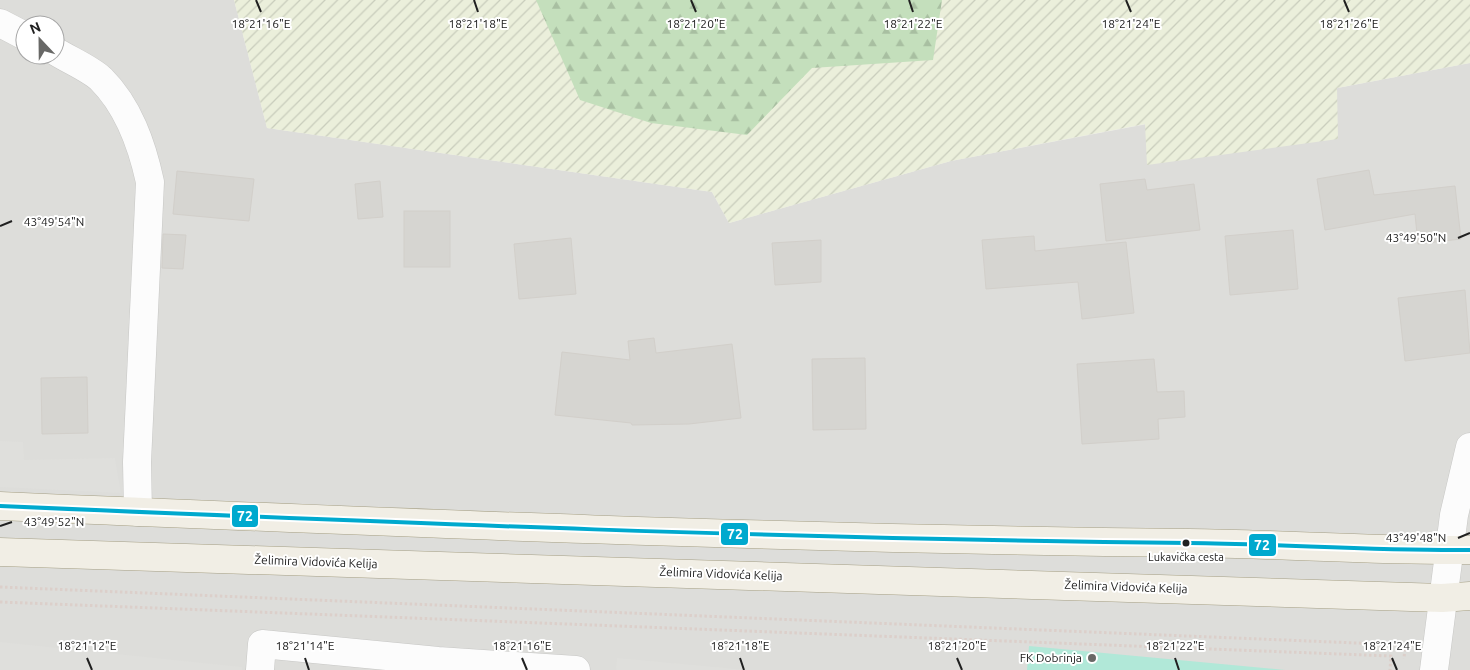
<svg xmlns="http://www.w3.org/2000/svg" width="1470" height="670" viewBox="0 0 1470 670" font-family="Ubuntu,sans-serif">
<defs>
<pattern id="farmland-furrows" width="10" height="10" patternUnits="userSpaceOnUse" patternTransform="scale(1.25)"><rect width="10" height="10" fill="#ebefdb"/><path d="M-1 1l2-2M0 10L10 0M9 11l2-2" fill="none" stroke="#c9cdbc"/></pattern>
<pattern id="forest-firs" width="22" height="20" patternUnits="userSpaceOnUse" patternTransform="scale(1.25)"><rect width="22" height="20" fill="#c4dfbc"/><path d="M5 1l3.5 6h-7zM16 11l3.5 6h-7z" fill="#a8bfa1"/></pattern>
</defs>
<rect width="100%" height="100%" fill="#eeeee9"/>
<path fill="#ddddda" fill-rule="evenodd" d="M0 0H234L267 128 712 192 729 223 951 161 1470 63V670H0ZM25 25H55V55H25Z"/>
<polygon fill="url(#farmland-furrows)" points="234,0 1470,0 1470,63 1337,88 1338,139 1147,165 1145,124 951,161 729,223 712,192 267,128"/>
<polygon fill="url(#forest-firs)" points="536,0 942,0 933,60 812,68 747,135 651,123 580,100"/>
<polygon fill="#b1e8d8" points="1029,646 1285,670 1027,670"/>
<g fill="#dfdfdc">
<polygon points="0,441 23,442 24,460 115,458 121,493 0,487"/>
<polygon points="0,642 242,667 242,670 0,670"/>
<polygon points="617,658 747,670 616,670"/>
</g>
<g fill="#d6d5d1" stroke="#d2cfca">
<polygon points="1369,170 1374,195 1455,186 1461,239 1418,244 1415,214 1325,230 1317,179"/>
<polygon points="177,171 254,179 249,221 173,214"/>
<polygon points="1145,179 1147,190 1194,184 1200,230 1106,241 1100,184"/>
<polygon points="380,181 383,217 358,219 355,184"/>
<rect x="404" y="211" width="46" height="56"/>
<polygon points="1293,230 1298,289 1230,295 1225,236"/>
<polygon points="163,234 186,235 183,269 162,268"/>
<polygon points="1034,236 1035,251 1126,242 1134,313 1082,319 1078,282 986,289 982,240"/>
<polygon points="571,238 576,294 519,299 514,244"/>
<polygon points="821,240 821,282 775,285 772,243"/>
<polygon points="1465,290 1470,353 1405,361 1398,298"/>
<polygon points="654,338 656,353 732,344 741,418 689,424 632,425 631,423 555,415 562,352 630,360 628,341"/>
<polygon points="865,358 866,429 813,430 812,359"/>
<polygon points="1154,359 1157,392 1184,391 1185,417 1158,419 1159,439 1082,444 1077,364"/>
<polygon points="87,377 88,433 42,434 41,378"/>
</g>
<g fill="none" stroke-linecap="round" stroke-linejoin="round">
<g stroke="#c7c7c5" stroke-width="29">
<g id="minor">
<polyline points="0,23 25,36"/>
<path d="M55 51C69 60 89 68 101 79 129 107 142 145 150 182L137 462 138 512"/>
<polyline points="260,670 262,644 438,661 576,670"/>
<polyline points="1434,670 1454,515 1470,447"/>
</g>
</g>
<g stroke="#a59f84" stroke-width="29">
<g id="major">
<path d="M0 506C396 523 793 539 1189 543 1283 544 1376 551 1470 550"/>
<polyline points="0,552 1442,598 1470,596"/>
</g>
</g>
<g stroke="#dccfca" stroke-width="3" stroke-dasharray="2.5 2.5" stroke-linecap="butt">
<polyline points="0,587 1405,645 1404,659"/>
<polyline points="0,602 1391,656 1390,670"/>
</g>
<use href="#minor" stroke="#fcfcfc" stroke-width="28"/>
<use href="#major" stroke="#f1eee5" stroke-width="28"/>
<g stroke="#fff" stroke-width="8">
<path id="bus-1" d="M0 506C396 523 793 539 1189 543 1283 544 1376 551 1470 550"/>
</g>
<use href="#bus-1" stroke="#00a9ce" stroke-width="4"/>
</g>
<path fill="none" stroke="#202020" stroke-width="2" d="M256 0 261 12M474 0 478 12M691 0 696 12M909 0 913 12M1126 0 1131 12M1344 0 1349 12M0 226 12 221M1458 238 1470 233M0 526 12 522M1458 538 1470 533M87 658 92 670M305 658 309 670M522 658 527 670M740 658 744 670M957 658 962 670M1175 658 1179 670M1392 658 1397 670"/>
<circle fill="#202020" stroke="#fff" stroke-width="2" cx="1186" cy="543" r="4.5"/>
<circle fill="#686866" stroke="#fff" stroke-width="2" cx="1092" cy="658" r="5"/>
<g text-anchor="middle" stroke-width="4" stroke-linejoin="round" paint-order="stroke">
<g font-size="11" fill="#202020" stroke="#fff">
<text x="1186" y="561">Lukavička cesta</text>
</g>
<g font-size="12" fill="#202020" stroke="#fff">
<text transform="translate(316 562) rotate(2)" y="4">Želimira Vidovića Kelija</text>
<text transform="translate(721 574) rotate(2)" y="4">Želimira Vidovića Kelija</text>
<text transform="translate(1126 587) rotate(2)" y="4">Želimira Vidovića Kelija</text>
</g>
<g font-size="12" fill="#202020" stroke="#fff" text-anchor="end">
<text x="1082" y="662">FK Dobrinja</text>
</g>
</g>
<g font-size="12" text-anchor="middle" fill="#202020" stroke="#fff" stroke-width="4" stroke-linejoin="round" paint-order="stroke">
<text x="1131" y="28">18°21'24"E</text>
<text x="261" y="28">18°21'16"E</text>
<text x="478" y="28">18°21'18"E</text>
<text x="696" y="28">18°21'20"E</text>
<text x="913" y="28">18°21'22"E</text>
<text x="1349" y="28">18°21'26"E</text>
<text x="54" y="226">43°49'54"N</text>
<text x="1416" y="242">43°49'50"N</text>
<text x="54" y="526">43°49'52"N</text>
<text x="1416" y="542">43°49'48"N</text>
<text x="87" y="650">18°21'12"E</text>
<text x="305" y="650">18°21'14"E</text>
<text x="522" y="650">18°21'16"E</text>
<text x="740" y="650">18°21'18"E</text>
<text x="957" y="650">18°21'20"E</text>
<text x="1175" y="650">18°21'22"E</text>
<text x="1392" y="650">18°21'24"E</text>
</g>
<g stroke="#fff" stroke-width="2">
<rect x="231" y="504" width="28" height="24" rx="5" fill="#00a9ce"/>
<rect x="720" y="522" width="29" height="24" rx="5" fill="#00a9ce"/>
<rect x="1248" y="533" width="29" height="24" rx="5" fill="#00a9ce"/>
</g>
<g font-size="14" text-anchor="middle" font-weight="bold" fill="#fff">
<text x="245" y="521">72</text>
<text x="735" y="539">72</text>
<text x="1262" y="550">72</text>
</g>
<g transform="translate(40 40) rotate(338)"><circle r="24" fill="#ffffff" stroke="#a6a6a6"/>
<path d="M0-4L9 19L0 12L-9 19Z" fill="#686866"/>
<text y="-8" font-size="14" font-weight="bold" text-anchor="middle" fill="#202020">N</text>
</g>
</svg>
